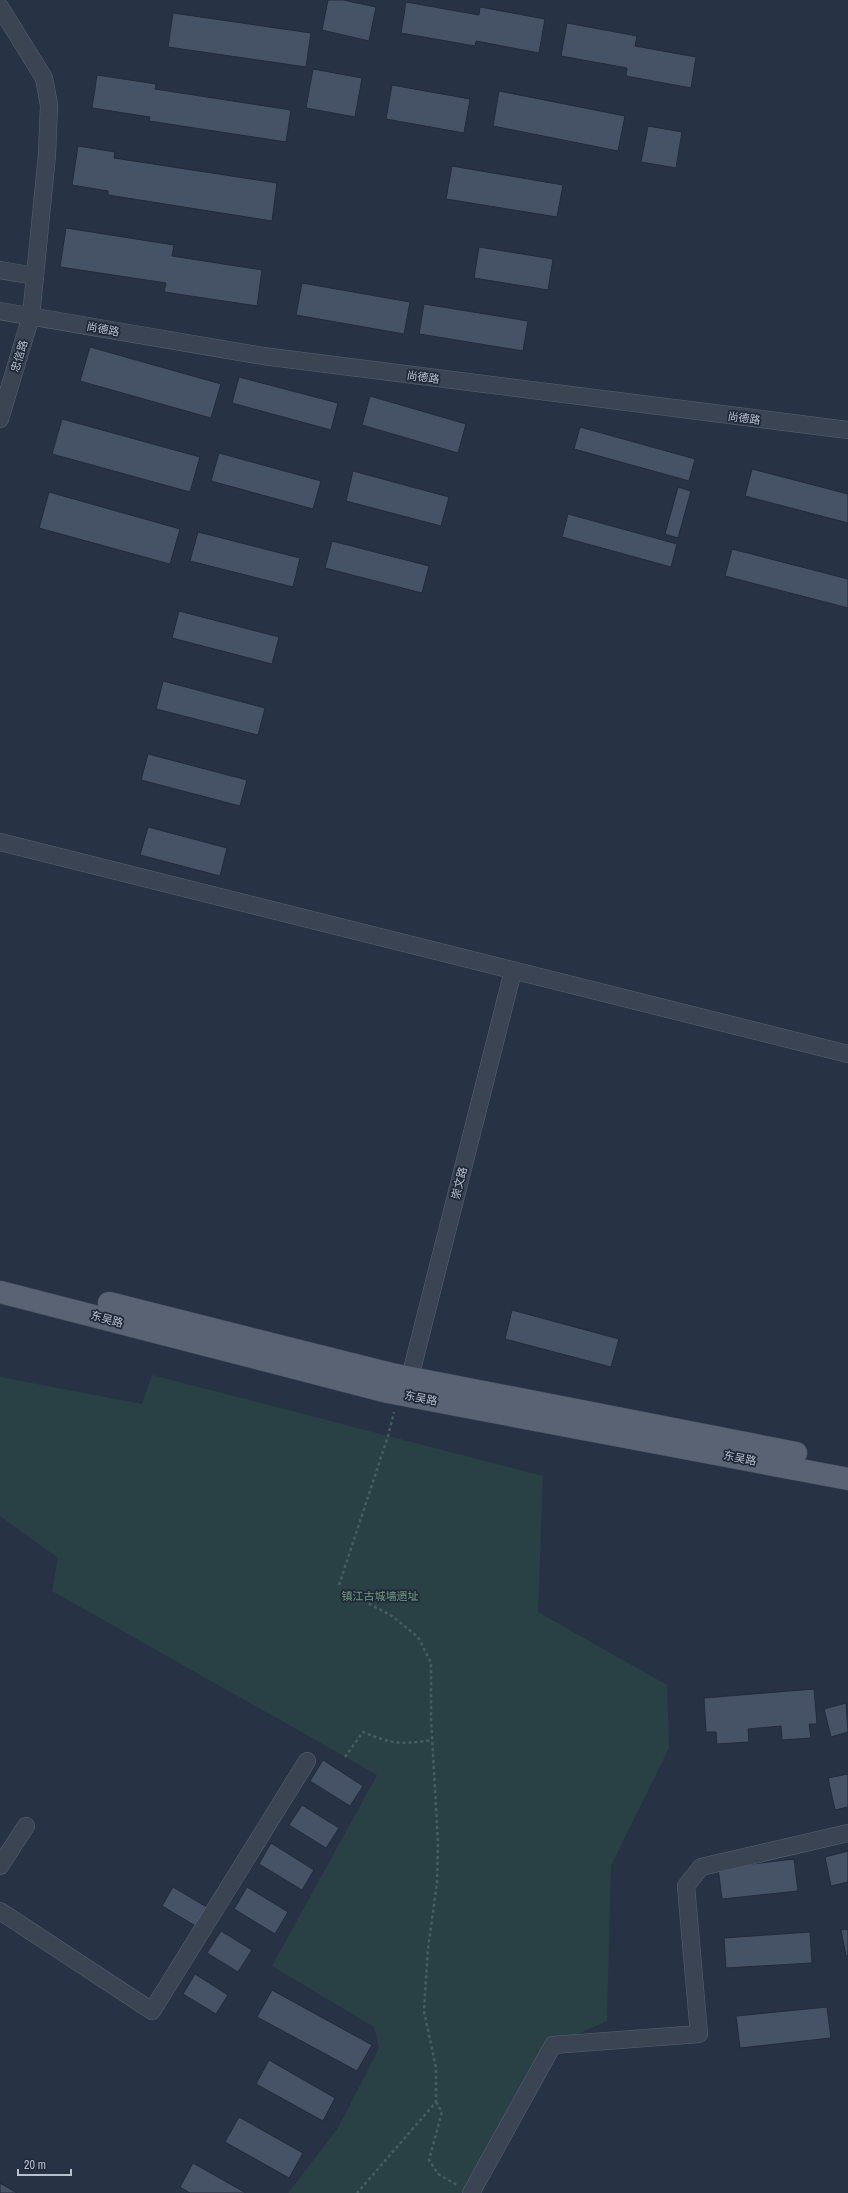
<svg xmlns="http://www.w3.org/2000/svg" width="848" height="2193" viewBox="0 0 848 2193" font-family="'Archivo Narrow','Noto Sans SC',sans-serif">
<rect width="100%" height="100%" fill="#273244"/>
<polygon fill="#294045" points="152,1375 543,1476 538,1612 667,1685 669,1748 611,1866 607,2021 553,2045 471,2193 288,2193 338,2128 379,2048 374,2027 272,1966 377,1775 52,1591 58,1558 0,1516 0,1377 142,1404"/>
<g fill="#465266" stroke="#222b3b">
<polygon points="328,0 343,0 376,7 369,41 322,30"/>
<polygon points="406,2 479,15 480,7 545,19 539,53 476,41 475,46 401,33"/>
<polygon points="173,13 311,33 306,67 168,47"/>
<polygon points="567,23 637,36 635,46 696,57 691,88 626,76 627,68 561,56"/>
<polygon points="313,69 362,78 355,117 306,108"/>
<polygon points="97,75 156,84 155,89 291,110 286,142 149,121 150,117 92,108"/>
<polygon points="392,85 470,99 464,133 386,119"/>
<polygon points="499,91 625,116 618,151 493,126"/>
<polygon points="648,126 682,132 676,168 641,162"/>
<polygon points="78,146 115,152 114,158 277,183 272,221 108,195 108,191 72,185"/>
<polygon points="452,166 563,185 557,217 446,199"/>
<polygon points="66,228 174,245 172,256 262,270 257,306 164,292 166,283 60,267"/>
<polygon points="479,247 553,259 548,290 474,278"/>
<polygon points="302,283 410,302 404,334 296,315"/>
<polygon points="424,304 528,321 523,351 419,334"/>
<polygon points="90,347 221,384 211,418 80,381"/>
<polygon points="239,377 338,403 331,430 232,403"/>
<polygon points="370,396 466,424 458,453 362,425"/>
<polygon points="62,419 200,457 190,492 52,454"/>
<polygon points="580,427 695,459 689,481 574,449"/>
<polygon points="219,453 321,481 313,509 211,481"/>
<polygon points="752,469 848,494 848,523 745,496"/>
<polygon points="353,471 449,497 441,526 346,501"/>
<polygon points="678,487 691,491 678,538 665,534"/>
<polygon points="49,492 180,529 170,564 39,528"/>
<polygon points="568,514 677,544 671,567 562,537"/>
<polygon points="198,532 300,558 293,587 190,561"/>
<polygon points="332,541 429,566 422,593 325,568"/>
<polygon points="732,549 848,579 848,608 725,576"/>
<polygon points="179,611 279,637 272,664 172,638"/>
<polygon points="163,681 265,708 258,735 156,709"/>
<polygon points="148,754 247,780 240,806 141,780"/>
<polygon points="148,827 227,848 220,876 140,855"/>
<polygon points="512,1310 619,1339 611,1367 505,1339"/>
<polygon points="814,1689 817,1724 809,1724 811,1738 782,1740 781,1726 748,1729 749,1742 717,1744 716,1732 706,1732 704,1698"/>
<polygon points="846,1703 848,1732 831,1737 824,1709"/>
<polygon points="323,1760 363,1786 350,1806 310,1781"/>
<polygon points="848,1774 848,1807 835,1810 828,1778"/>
<polygon points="302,1805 339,1828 326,1848 289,1825"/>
<polygon points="271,1843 314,1870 302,1890 259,1864"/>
<polygon points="848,1851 848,1882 831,1886 825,1857"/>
<polygon points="794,1859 798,1891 722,1899 718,1868"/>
<polygon points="173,1887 210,1909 199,1928 162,1906"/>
<polygon points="247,1887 288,1912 275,1934 234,1909"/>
<polygon points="848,1929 848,1956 846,1956 841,1930"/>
<polygon points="221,1931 252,1950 238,1972 207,1953"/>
<polygon points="810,1932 812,1963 726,1968 724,1938"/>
<polygon points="195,1974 228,1995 216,2014 183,1994"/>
<polygon points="272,1990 372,2045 357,2071 257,2017"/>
<polygon points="827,2007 831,2038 740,2048 736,2016"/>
<polygon points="269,2060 335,2098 323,2121 256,2084"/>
<polygon points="239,2117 303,2153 289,2178 225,2142"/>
<polygon points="193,2163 246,2193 190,2193 180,2187"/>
<polygon points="0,2183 17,2193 0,2193"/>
</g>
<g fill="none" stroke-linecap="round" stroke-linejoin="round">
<g stroke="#5a6271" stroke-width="18">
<g id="minor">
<polyline points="0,7 44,78 49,105 47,155 31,316 0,419"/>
<polyline points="0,270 35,276"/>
<polyline points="0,311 263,356 848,430"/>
<polyline points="0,842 848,1054"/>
<polyline points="407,1389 513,971"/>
<polyline points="0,1866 26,1826"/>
<polyline points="0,1911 152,2011 307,1761"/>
<polyline points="471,2193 553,2045 699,2034 686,1886 701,1867 848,1833"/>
</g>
</g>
<g stroke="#454d5d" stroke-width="23">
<g id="major">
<polyline points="0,1292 388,1392 848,1479"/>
<polyline points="109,1303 391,1374 796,1453"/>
</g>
</g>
<g stroke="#485d61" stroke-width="2.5" stroke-dasharray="3 3" stroke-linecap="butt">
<polyline points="339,1585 388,1436 394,1412"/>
<polyline points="353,1595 392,1616 418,1637 431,1663 431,1718 438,1843 437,1883 428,1948 424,2011 436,2068 436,2102 357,2193"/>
<path d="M345 1757 363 1732C392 1744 401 1745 432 1740"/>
<polyline points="436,2102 442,2112 429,2160 438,2174 457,2185"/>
</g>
<use href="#minor" stroke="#3b4453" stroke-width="17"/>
<use href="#major" stroke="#5a6373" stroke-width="22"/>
</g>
<g text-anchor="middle" stroke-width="3.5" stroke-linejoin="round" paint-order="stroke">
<g font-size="11" fill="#b9c0cd" stroke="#202939">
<text transform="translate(103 329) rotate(10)" y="4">尚德路</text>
<text transform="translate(19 356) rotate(-73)" y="4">忠信路</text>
<text transform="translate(423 377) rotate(7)" y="4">尚德路</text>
<text transform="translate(744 418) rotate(7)" y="4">尚德路</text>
<text transform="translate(459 1183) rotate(-76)" y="4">崇文路</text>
<text transform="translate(107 1319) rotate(15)" y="4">东吴路</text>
<text transform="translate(421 1398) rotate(11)" y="4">东吴路</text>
<text transform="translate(740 1458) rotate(11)" y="4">东吴路</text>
</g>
<g font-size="11" fill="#709e7d" stroke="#202939">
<text x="380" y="1600">镇江古城墙遗址</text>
</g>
</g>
<path d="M18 2169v6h53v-6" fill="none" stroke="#b9c0cd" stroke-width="2"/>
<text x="24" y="2169" font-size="12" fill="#b9c0cd" stroke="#202939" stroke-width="3" paint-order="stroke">20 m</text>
</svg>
